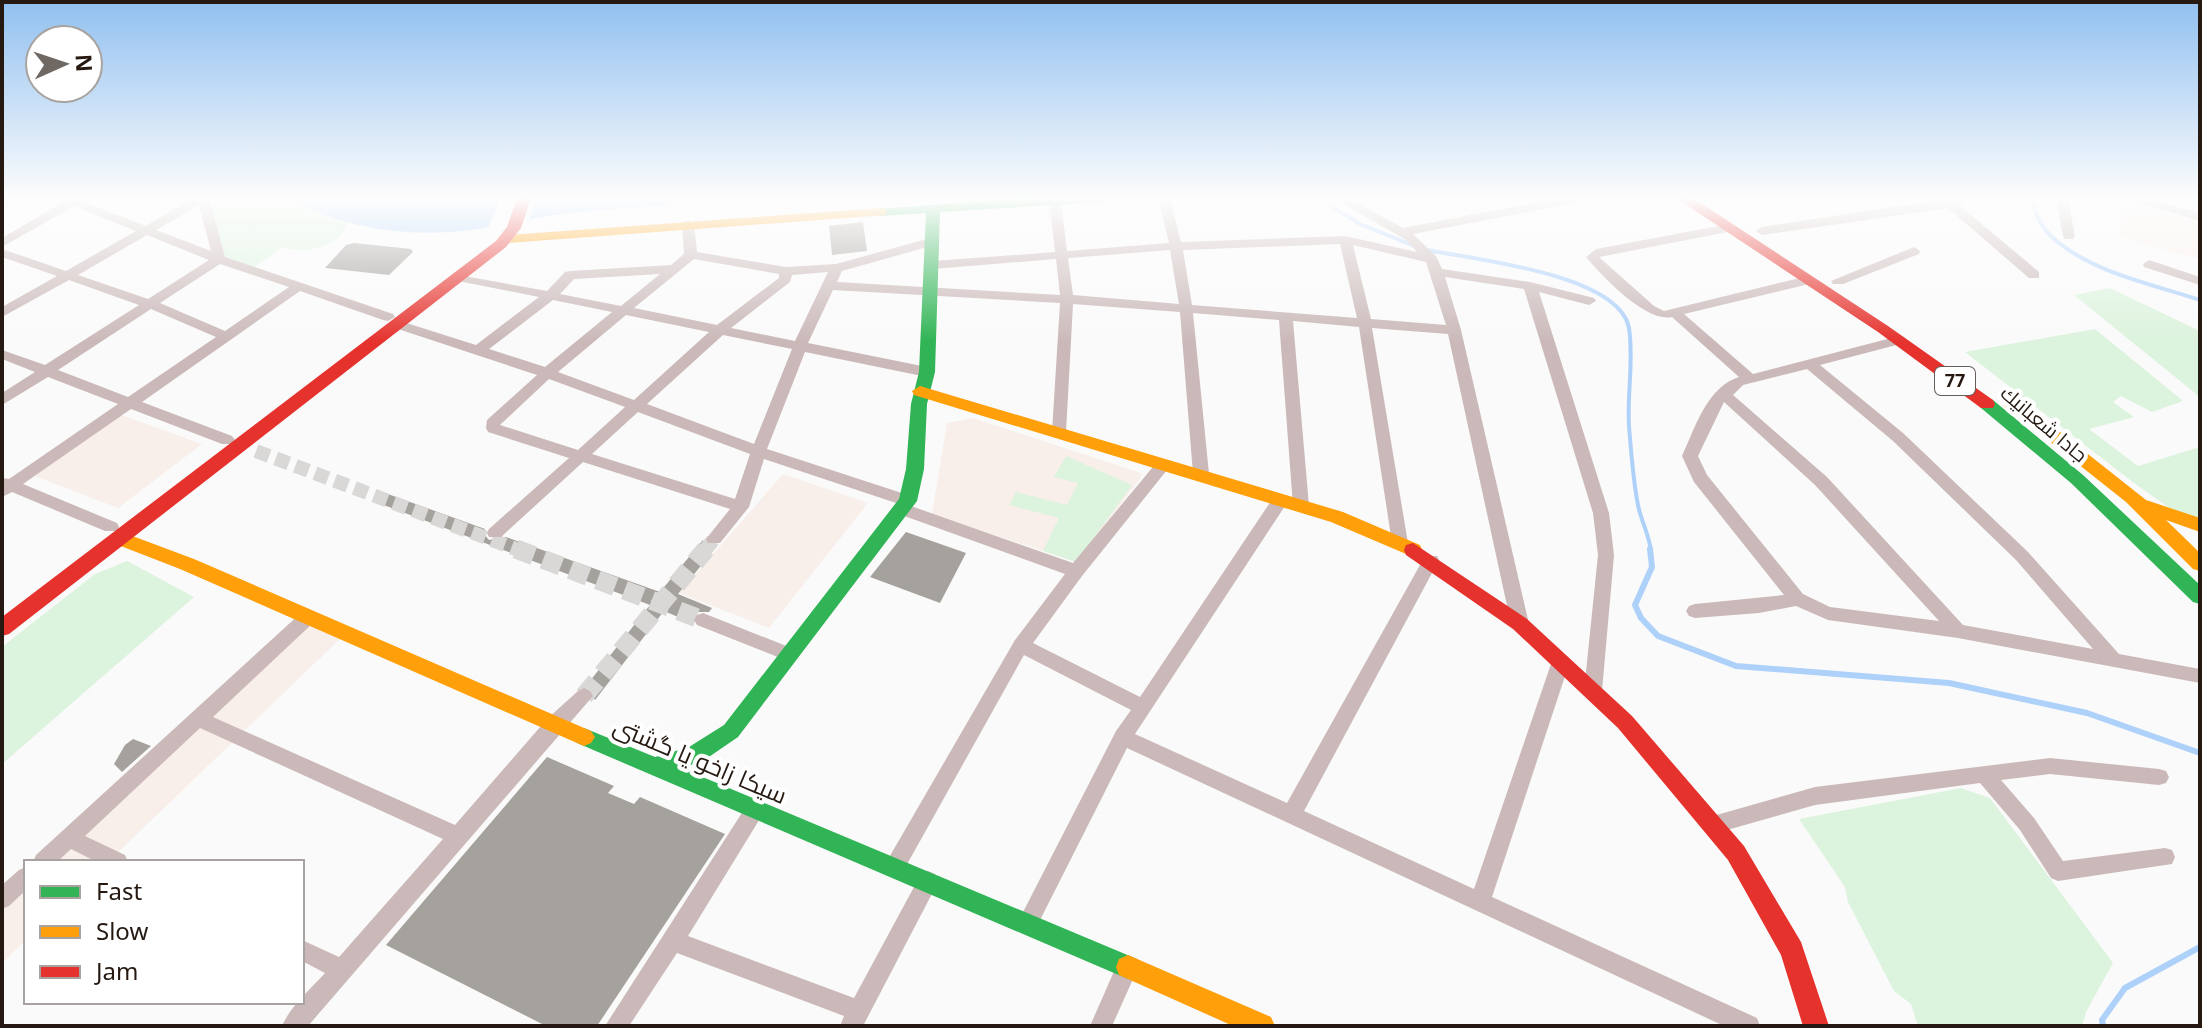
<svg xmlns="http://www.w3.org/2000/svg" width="2202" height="1028" viewBox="0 0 2202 1028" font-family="'Noto Sans',Cairo,sans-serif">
<rect width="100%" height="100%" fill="#fafafa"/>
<g fill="#f8efea">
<polygon points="2123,201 2200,221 2200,259 2119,237"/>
<polygon points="121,415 202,444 118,508 35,476"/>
<polygon points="973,418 1141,473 1140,479 1076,562 932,514 947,423"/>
<polygon points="783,474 868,503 769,628 679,593"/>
<polygon points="309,622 343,636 108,862 50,862"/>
<polygon points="26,884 26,940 2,963 2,907"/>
</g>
<g fill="#dcf3dd">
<path d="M203 198H289L306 209 348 223C335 251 308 252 281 248L250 270 219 259Z"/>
<polygon points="2110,288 2200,331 2200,397 2074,295"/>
<polygon points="2095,329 2183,401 2152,412 2121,396 2113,402 2134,417 2089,429 2138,466 2200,447 2200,520 2171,509 2134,483 1965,352"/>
<polygon points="1066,456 1132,485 1076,562 1043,551 1059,518 1009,505 1016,492 1067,505 1078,483 1054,477"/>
<polygon points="127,561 194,597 2,764 2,647 95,574"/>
<polygon points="1961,788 1990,798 2113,963 2086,1012 2082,1026 1918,1026 1911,1004 1894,991 1848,902 1845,887 1799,819"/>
</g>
<path fill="#aed1fa" d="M288 198H723C673 207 621 207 570 213 533 217 498 228 461 231 403 237 339 227 288 198Z"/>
<polygon fill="#fafafa" points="501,198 536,198 528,223 488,229"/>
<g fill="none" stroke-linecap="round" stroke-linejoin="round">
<g stroke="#aed1fa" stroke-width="4">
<polyline points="1318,198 1360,224 1417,247"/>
<path d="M2030 198C2035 211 2040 226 2051 236 2089 272 2152 284 2200 300"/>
<path d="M1427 250C1472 259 1619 274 1629 328 1634 359 1627 394 1629 426 1631 451 1633 480 1638 505 1641 521 1649 534 1651 551"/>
</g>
<g stroke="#aed1fa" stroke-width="6">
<polyline points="1650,549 1652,567 1635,605 1641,618 1658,636 1736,666 1949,683 2087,713 2200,753"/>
<polyline points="2103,1026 2102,1020 2125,988 2200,947"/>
</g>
</g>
<g fill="#a5a19c">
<polygon points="863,222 867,251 832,255 829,226"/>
<polygon points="354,243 411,249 413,252 389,275 325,268 346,245"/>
<polygon points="385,493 485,529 484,534 489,540 506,537 660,592 703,540 708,546 717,546 678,594 712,608 709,612 696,612 692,623 664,611 595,700 594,699 596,694 586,686 650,605 381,504"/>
<polygon points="906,532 966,553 940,603 870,577"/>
<polygon points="133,739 151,746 122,772 114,764 125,745"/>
<polygon points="547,757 614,786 608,793 634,804 640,797 725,834 597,1026 546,1026 386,945"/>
</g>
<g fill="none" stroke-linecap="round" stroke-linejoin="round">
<g stroke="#dad8d7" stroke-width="14" stroke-dasharray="14 7" stroke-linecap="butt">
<polyline points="256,451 521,551"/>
<polyline points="704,551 714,539"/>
</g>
<g stroke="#dad8d7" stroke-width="19" stroke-dasharray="19 10" stroke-linecap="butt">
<polyline points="516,549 703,620"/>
<polyline points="584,696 706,549"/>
</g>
<g fill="#cbb9b9" fill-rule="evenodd">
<polygon points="17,198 2,208 2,198"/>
<path d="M58 198H83L82 201 146 226 193 198H209L225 257 393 314 395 317 388 321 383 320 300 291 142 402 232 436 235 440 232 444H222L131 409 23 484 117 523 119 527 117 531H105L12 492 2 497V478L9 479 118 404 48 377 2 405V393L35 372 2 359V350L45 365 139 305 69 280 2 317V307L57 276 2 257V249L66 271 136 231 74 206 2 247V238L63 202ZM199 205 211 251 156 230ZM147 235 209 260 148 299 78 275ZM220 264 289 287 225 331 160 303ZM151 309 216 337 128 397 58 370Z"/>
<path d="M1051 198H1059L1061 201 1067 251 1169 243 1158 198H1170L1181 242 1345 236 1417 252 1406 240 1333 198H1349L1403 228 1559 198H1586L1580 202 1413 234 1436 256 1442 269 1530 282 1594 298 1596 301 1589 305 1539 292 1609 513 1614 555 1602 691 1599 696 1593 699 1587 696 1584 691 1598 555 1593 513 1524 289 1445 277 1461 330 1529 624 1526 629 1520 631 1514 629 1511 624 1448 334 1372 328 1408 543 1406 547H1394L1392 543 1359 327 1293 321 1309 506 1301 512 1293 506 1279 320 1193 313 1209 474 1201 479 1193 474 1180 312 1073 304 1066 432 1059 437 1052 432 1060 303 833 290 808 343 927 367 934 372 927 377 805 352 767 449 914 497 916 501 911 506 1073 563 1157 462H1167L1170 466 1167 470 1082 576 1033 643 1140 697 1275 495H1287L1289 499 1287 503 1135 734 1287 803 1425 556H1437L1439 560 1304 811 1474 889 1552 661 1555 656 1561 654 1567 656 1570 661 1492 897 1757 1018 1760 1026H1724L1127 748 1035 930 1028 933 1021 930 1017 923 1021 916 1116 731 1131 710 1024 655 901 875 894 877 887 875 884 868 887 861 1015 640 1065 574 896 513 894 509 899 504 764 459 749 507 720 543H708L706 539 730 509 583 462 501 537H489L487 533 489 529 569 458 488 432 486 428 487 420 537 375 392 327 390 324 397 320 476 345 539 297 453 280V274L547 291 565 272 570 271 671 265 684 254 682 224 688 220 694 224 697 252 786 267 836 264 934 237 940 241 938 244 842 271 837 282 1060 295 1056 259 933 269 927 265 933 261 1055 252 1049 201ZM1340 244 1357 318 1192 305 1183 250ZM1353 245 1426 262 1446 325 1371 319ZM1170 250 1179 304 1073 295 1068 258ZM694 259 779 274V278L717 325 634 308ZM828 272 795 341 731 328 790 282 792 275ZM660 274 621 306 560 294 574 279ZM553 300 612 312 545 367 489 349ZM626 315 709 332 634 400 558 372ZM723 335 792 349 754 444 647 404ZM549 379 625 407 578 450 500 425ZM638 412 750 454 735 499 592 454Z"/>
<polygon points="1954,198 1971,198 1959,205 2039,272 2039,278 2029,278 1948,208 1762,235 1756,231 1762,227"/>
<polygon points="2056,198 2068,198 2075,236 2073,239 2065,239 2063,236"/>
<polygon points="2123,198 2144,198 2200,213 2200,221"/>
<path d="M1729 224 1733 225V231L1599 257 1654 306 1664 311 1808 276 1813 277V283L1684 314 1753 374 1899 336 1904 337 1906 340 1904 343 1820 365 1903 433 2028 552 2119 654 2200 669V683L1958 638 1828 620 1796 606 1759 613 1695 618 1689 616 1686 611 1689 606 1695 604 1784 595 1694 482 1682 456C1695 428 1707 387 1739 377L1672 317C1646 323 1602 276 1586 257L1596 249ZM1807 369 1893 441 2016 560 2093 649 1963 625 1827 477 1733 395 1743 385ZM1724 402 1815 485 1939 621 1830 607 1803 594 1707 475 1698 456Z"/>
<polygon points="1914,247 1920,251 1919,254 1843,284 1833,284 1831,281"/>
<polygon points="2149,260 2200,277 2200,285 2144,267 2143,264"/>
<path d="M308 610 314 612 317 617 314 622 213 717 455 825 547 719 578 691 584 688 590 691 593 696 308 1026H282C291 1005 310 990 325 973L302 961V940L339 957 443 839 200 728 85 836 125 855 128 862H97L71 849 57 862H33L36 855 302 612Z"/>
<polygon points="703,613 794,649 797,654 794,659 788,661 697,625 694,620 697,615"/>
<polygon points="2050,758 2159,769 2166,771 2169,777 2166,783 2159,785 2050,774 2001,780 2034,818 2063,861 2165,848 2172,850 2175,857 2172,864 2058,881 2051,878 2020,830 1980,783 1815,805 1713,834 1706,831 1703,825 1706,819 1713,816 1815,787"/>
<polygon points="754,802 761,805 764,811 761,817 688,936 854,998 921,874 928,871 935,874 938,881 935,888 863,1026 840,1026 844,1016 677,953 629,1026 605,1026 747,805"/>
<polygon points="26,867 26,890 9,906 2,909 2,885 19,870"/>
<polygon points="1127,957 1135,960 1138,968 1112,1026 1090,1026 1119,960"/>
</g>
<g fill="#30b455" fill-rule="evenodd">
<polygon points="1031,198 1109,198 1102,202 940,212 935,372 927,404 924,469 917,501 738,737 703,761 681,768 1137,959 1140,967 1137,975 1128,979 577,743 573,737 577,731 584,728 655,757 689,747 724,725 899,499 906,469 911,404 919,372 926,213 881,216 876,215 876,209"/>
<polygon points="1987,398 1993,400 2083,475 2200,585 2200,604 2193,602 2071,483 1981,408 1979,404"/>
</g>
<g fill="#ff9f0a" fill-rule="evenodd">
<polygon points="881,208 886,209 886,215 507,243 500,239 507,235"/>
<polygon points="920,386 1343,512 1420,545 1422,550 1420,555 1413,557 1331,522 914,395 912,391"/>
<polygon points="2011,397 2017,398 2146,500 2200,518 2200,532 2166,520 2200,553 2200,571 2193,569 2126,502 2005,406 2003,402"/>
<polygon points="119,531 194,559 591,731 595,737 591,743 584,746 577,743 180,569 113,543 110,538 113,533"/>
<polygon points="1128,955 1271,1017 1275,1026 1233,1026 1119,975 1116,967 1119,959"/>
</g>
<g fill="#e5322d" fill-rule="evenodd">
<polygon points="517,198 531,198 521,228 506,247 9,634 2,636 2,617 496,241 507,227"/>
<polygon points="1676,198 1693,198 1888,326 1993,400 1995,404 1993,408 1981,408 1878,332"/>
<polygon points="1413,543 1527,619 1632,716 1744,846 1801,942 1829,1026 1803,1026 1781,955 1728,860 1618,728 1513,629 1406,555 1404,550 1406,545"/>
</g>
</g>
<linearGradient id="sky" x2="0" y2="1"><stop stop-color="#91c0ef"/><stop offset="0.58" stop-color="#fdfdfd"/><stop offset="1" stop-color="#fdfdfd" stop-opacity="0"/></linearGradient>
<rect width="2202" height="342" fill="url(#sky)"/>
<g text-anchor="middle" stroke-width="8" stroke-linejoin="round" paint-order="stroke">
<rect fill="#fff" stroke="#665e59" stroke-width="2" x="1935" y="367" width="40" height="28" rx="6"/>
<g font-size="18" font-weight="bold" fill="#251912">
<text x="1955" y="387">77</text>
</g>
<g font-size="20" fill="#251912" stroke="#fff">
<text transform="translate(2044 424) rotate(40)" y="7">جادا شعبانيك</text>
</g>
<g font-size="24" fill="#251912" stroke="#fff">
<text transform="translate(700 761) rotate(23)" y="8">سیکا زاخو یا گشتى</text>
</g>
</g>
<rect width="2202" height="1028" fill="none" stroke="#251912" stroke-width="8"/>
<rect x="24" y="860" width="280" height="144" fill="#ffffff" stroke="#a8a3a0" stroke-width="2"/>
<rect x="40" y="886" width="40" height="12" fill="#30b455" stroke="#a8a3a0" stroke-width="2"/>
<text x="96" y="900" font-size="24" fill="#251912">Fast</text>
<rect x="40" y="926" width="40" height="12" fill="#ff9f0a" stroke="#a8a3a0" stroke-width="2"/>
<text x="96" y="940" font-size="24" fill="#251912">Slow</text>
<rect x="40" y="966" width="40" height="12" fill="#e5322d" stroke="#a8a3a0" stroke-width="2"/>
<text x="96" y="980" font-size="24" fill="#251912">Jam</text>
<g transform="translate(64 64) rotate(87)"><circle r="38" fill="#ffffff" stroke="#a8a3a0" stroke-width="2"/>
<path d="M0-6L14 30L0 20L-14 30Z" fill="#706863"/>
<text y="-12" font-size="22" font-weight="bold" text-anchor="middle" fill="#251912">N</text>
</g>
</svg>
